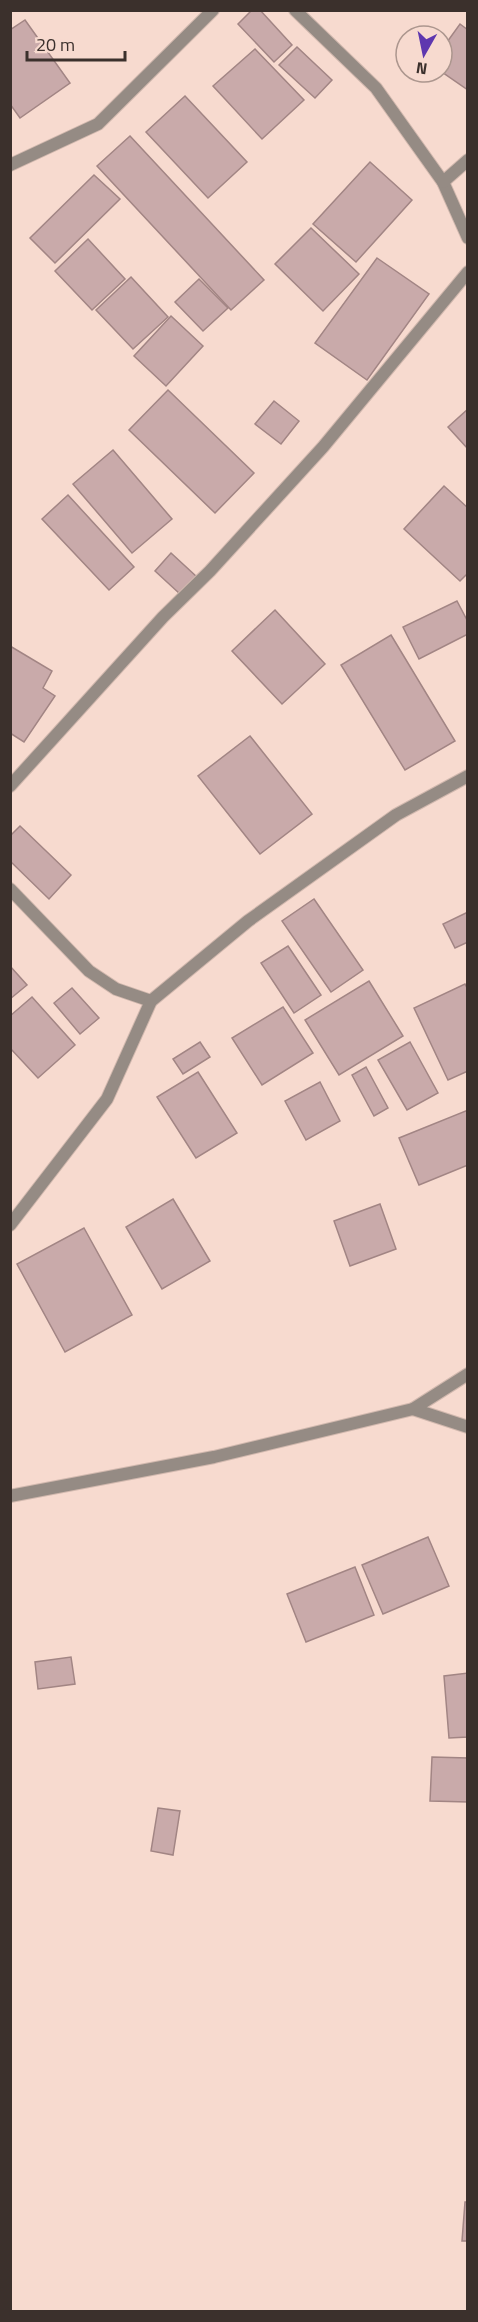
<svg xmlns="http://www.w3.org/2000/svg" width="478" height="2322" viewBox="0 0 478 2322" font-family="'Titillium Web',sans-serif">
<rect width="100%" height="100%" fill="#f7dacf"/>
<g fill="#c9aaaa" stroke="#a28584" stroke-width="1.5">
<polygon points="252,10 260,10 292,45 274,62 238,24"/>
<polygon points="25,20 70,83 20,118 10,104 10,30"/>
<polygon points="460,24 468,30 468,90 442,72 442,49"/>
<polygon points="297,47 332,80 315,98 279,65"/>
<polygon points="255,49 304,100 262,139 213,86"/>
<polygon points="185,96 247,162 208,198 146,132"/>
<polygon points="130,136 264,280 231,310 97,166"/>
<polygon points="370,162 412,200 356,262 313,224"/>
<polygon points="94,175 120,199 55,263 30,238"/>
<polygon points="311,228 359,274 323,311 275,264"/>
<polygon points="88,239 125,279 92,310 55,271"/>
<polygon points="377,258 429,294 367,380 315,343"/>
<polygon points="131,277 168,317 133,349 96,310"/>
<polygon points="199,279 228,308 203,331 175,302"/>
<polygon points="171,316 203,346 166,386 134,356"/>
<polygon points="168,390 254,473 215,513 129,430"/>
<polygon points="274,401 299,421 281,444 255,424"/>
<polygon points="468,409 468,449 448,427"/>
<polygon points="113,450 172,519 132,553 73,484"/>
<polygon points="444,486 468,508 468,573 460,581 404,529"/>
<polygon points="68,495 134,567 109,590 42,519"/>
<polygon points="171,553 197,577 180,594 155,571"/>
<polygon points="457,601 468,622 468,634 419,659 403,627"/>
<polygon points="275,610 325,664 282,704 232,651"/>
<polygon points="391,635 455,741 405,770 341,665"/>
<polygon points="10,646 52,671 43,688 55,696 24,742 10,733"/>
<polygon points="250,736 312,814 260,854 198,776"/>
<polygon points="20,826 71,875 49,899 10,861 10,836"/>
<polygon points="314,899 363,970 331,992 282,921"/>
<polygon points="468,912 468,942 455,948 443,924"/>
<polygon points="288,946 321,995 294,1013 261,963"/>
<polygon points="10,966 27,985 10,999"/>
<polygon points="369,981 403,1036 339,1075 305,1020"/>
<polygon points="465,984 468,990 468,1071 448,1080 414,1008"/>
<polygon points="72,988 99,1018 80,1034 54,1003"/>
<polygon points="32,997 75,1045 38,1078 10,1048 10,1016"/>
<polygon points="283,1007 313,1053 262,1085 232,1038"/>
<polygon points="200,1042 210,1057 183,1074 173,1059"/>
<polygon points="410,1042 438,1093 407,1110 378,1060"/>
<polygon points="366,1067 388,1108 374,1116 352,1075"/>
<polygon points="198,1072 237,1133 196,1158 157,1097"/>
<polygon points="320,1082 340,1121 306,1140 285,1101"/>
<polygon points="468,1110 468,1165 419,1185 399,1138"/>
<polygon points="173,1199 210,1261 162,1289 126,1227"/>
<polygon points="380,1204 396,1249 350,1266 334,1221"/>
<polygon points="84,1228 132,1315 65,1352 17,1264"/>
<polygon points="428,1537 449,1586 383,1614 362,1565"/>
<polygon points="355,1567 374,1615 306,1642 287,1594"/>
<polygon points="71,1657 75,1684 38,1689 35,1662"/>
<polygon points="468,1673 468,1737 449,1738 444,1676"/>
<polygon points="432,1757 468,1758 468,1802 430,1801"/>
<polygon points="158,1808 180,1811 173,1855 151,1851"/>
<polygon points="465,2202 468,2202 468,2241 462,2241"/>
</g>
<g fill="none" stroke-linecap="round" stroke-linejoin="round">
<g stroke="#d1b8ae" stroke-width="14">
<g id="street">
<polyline points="295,10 376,88 443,182 468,238"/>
<polyline points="10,165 98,124 213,10"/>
<polyline points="443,182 468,160"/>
<polyline points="10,786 163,617 210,571 323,447 468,272"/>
<polyline points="10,889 89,971 116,989 151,1001"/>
<polyline points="10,1225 107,1099 151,1001 248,921 396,815 468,776"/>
<polyline points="413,1409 468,1427"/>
<polyline points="10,1496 214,1457 413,1409 468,1374"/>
</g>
</g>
<use href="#street" stroke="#958b84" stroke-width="12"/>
</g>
<rect width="478" height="2322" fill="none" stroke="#3b302c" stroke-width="24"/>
<g transform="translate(424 54) rotate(189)"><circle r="28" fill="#f7dacf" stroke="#ac968e" stroke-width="1.5"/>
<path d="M0-4.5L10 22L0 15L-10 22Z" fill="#5e37af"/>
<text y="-9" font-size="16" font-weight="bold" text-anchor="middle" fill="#3b302c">N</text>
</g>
<path d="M27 51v9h98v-9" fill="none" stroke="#3b302c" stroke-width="3"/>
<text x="36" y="51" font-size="18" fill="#3b302c" stroke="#f7dacf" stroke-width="4.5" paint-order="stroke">20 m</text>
</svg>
